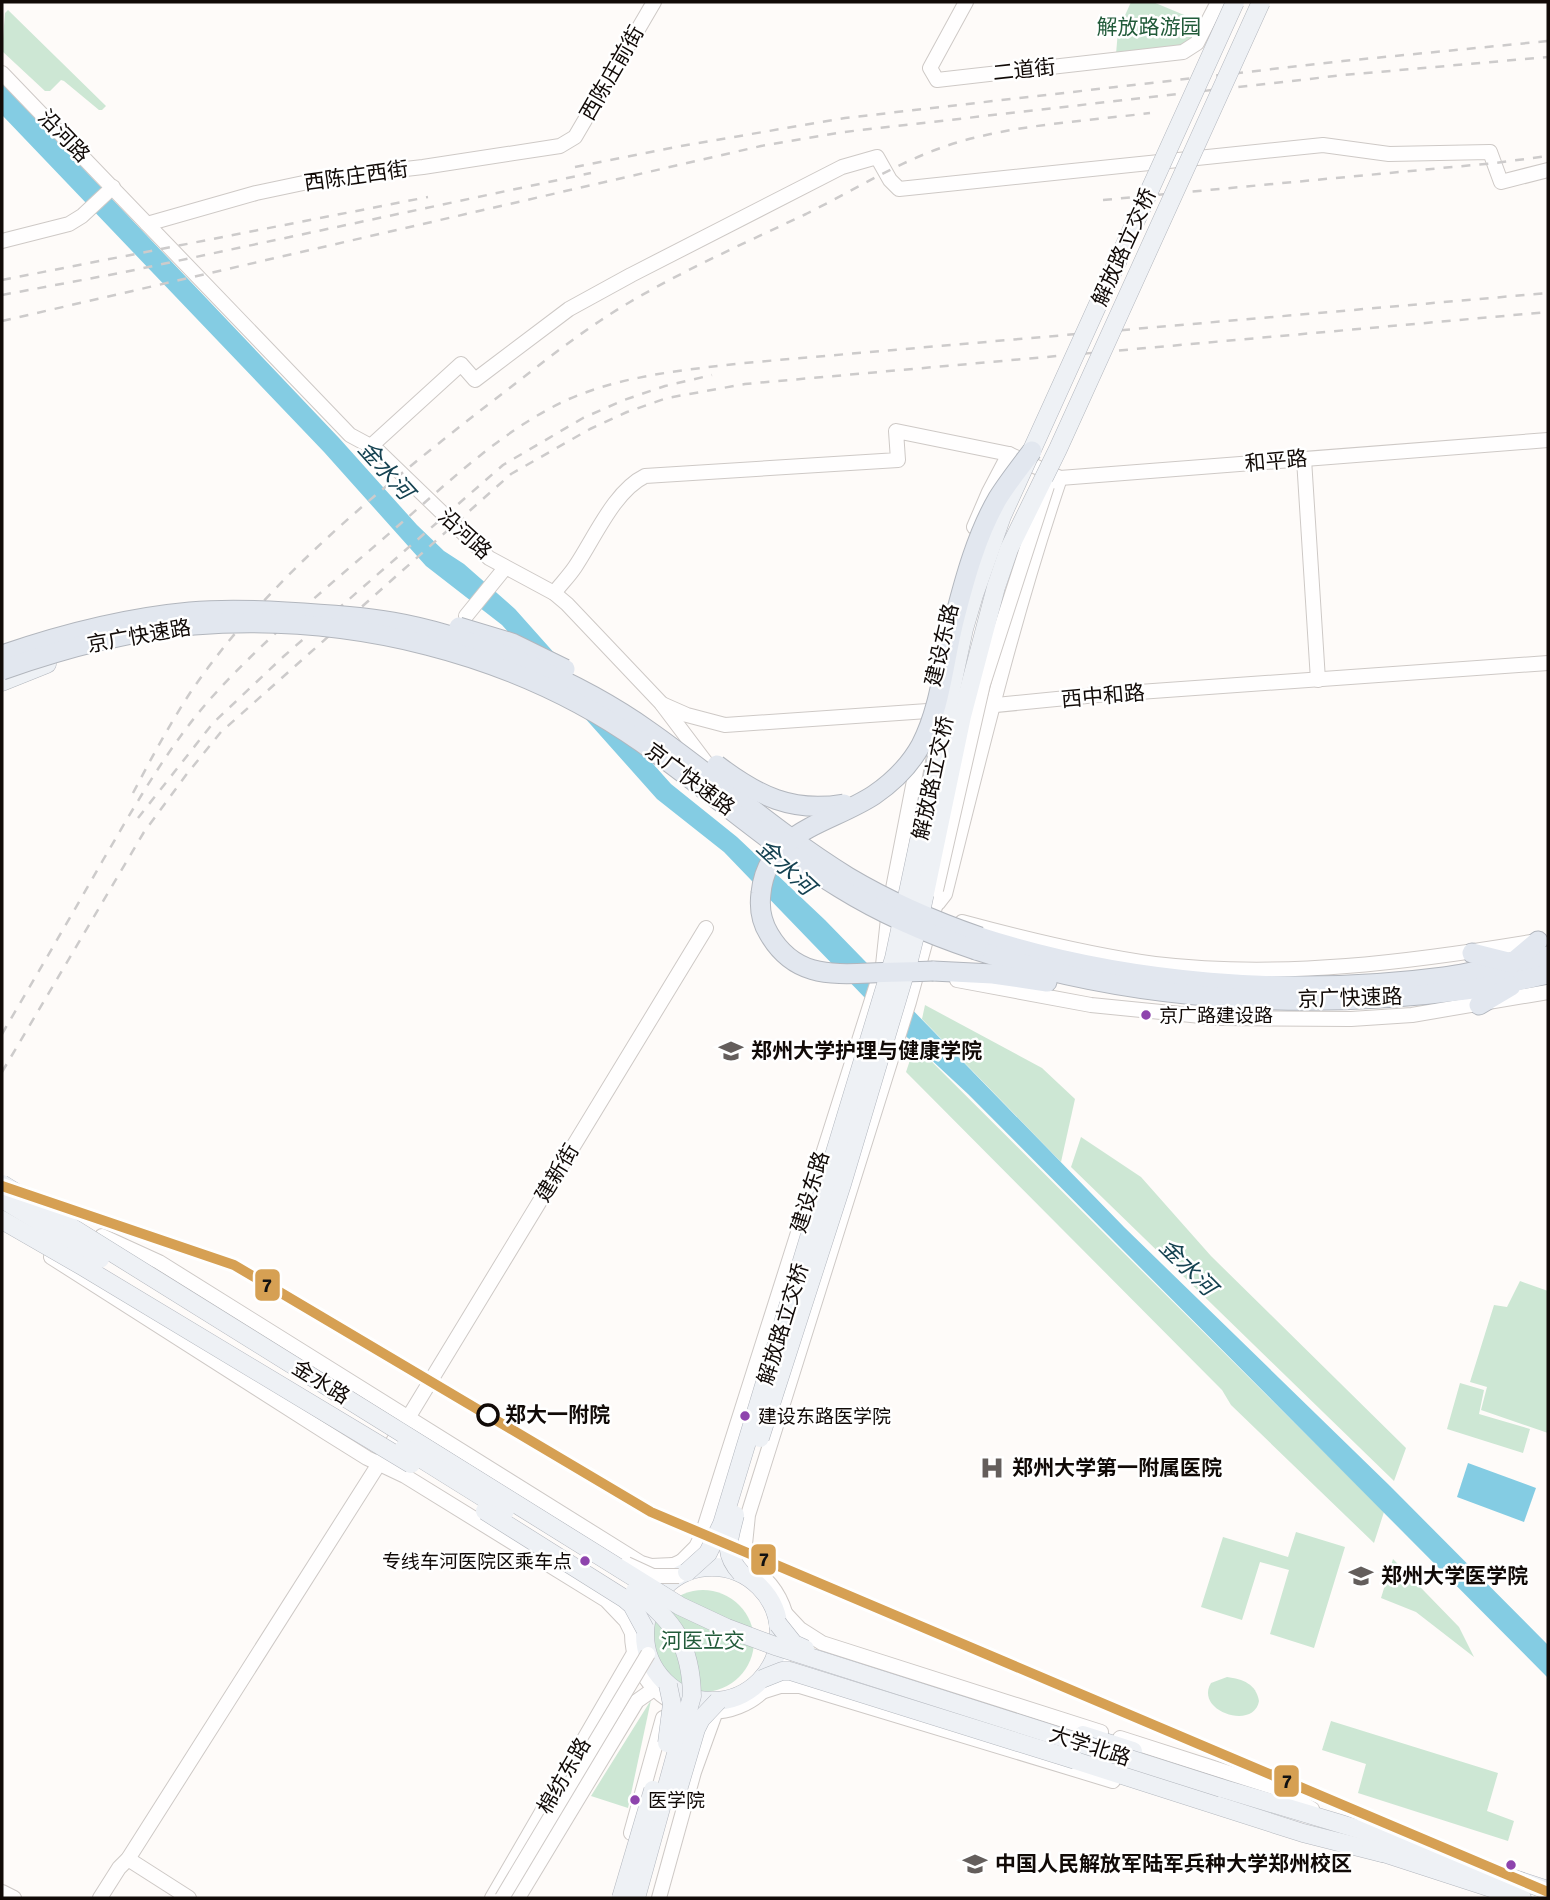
<svg xmlns="http://www.w3.org/2000/svg" width="1550" height="1900" viewBox="0 0 1550 1900" font-family="Signika,'Noto Sans SC',sans-serif">
<rect width="100%" height="100%" fill="#fefbf9"/>
<g fill="#cde7d4">
<polygon points="1131,2 1153,2 1201,22 1188,45 1116,54 1118,31"/>
<polygon points="8,10 106,106 102,110 99,110 64,81 61,80 50,91 45,91 2,51 5,13"/>
<polygon points="925,1005 1042,1068 1075,1099 1061,1162 922,1019"/>
<polygon points="915,1045 1384,1512 1374,1543 1231,1405 1222,1390 906,1072"/>
<polygon points="1081,1137 1141,1177 1211,1256 1406,1448 1394,1481 1071,1167"/>
<polygon points="1520,1281 1548,1291 1548,1433 1481,1410 1487,1387 1470,1382 1494,1305 1507,1307"/>
<polygon points="1460,1383 1484,1390 1479,1414 1530,1429 1523,1453 1447,1429"/>
<polygon points="1296,1532 1345,1547 1314,1648 1270,1634 1289,1570 1260,1562 1242,1620 1201,1607 1223,1537 1288,1557"/>
<polygon points="1393,1559 1459,1627 1474,1657 1416,1612 1381,1598"/>
<circle cx="703" cy="1641" r="51"/>
<path d="M1227 1677C1243 1679 1256 1684 1259 1701 1254 1731 1194 1711 1211 1683Z"/>
<polygon points="651,1700 628,1808 591,1796"/>
<polygon points="1331,1721 1498,1773 1487,1811 1514,1821 1508,1841 1358,1793 1366,1764 1322,1750"/>
</g>
<g fill="#84cce3">
<polygon points="2,83 339,438 417,525 444,551 464,564 515,609 671,784 737,837 825,920 1124,1227 1390,1486 1548,1645 1548,1678 968,1094 867,1000 724,852 657,799 502,625 426,566 324,452 2,115"/>
<polygon points="1468,1463 1536,1488 1524,1522 1457,1497"/>
</g>
<g fill="none" stroke-linecap="round" stroke-linejoin="round">
<g stroke="#cec9c6" stroke-width="16">
<g id="minor">
<polyline points="966,2 930,68 937,80 1183,52 1197,43 1218,2"/>
<polyline points="2,73 350,435 376,449 489,558 554,593 567,604 661,703 713,772"/>
<polyline points="147,224 256,193 327,178 423,167 560,146 575,137 654,2"/>
<polyline points="2,241 69,224 82,216 113,187"/>
<polyline points="371,446 461,364 475,380 569,309 631,275 842,167 877,157 890,180 899,189 1323,145 1389,154 1490,152 1501,182 1548,170"/>
<polyline points="1304,459 1318,680"/>
<polyline points="974,527 989,492 1009,454"/>
<path d="M554 593C561 584 569 576 575 567 594 539 614 491 645 476L898 460 896 431 1009 454 1060 478 1548 440"/>
<polyline points="466,616 505,568"/>
<polyline points="662,704 687,715 725,725 942,710"/>
<polyline points="966,708 1097,695 1548,663"/>
<path d="M938 903 945 894C980 754 1014 614 1060 478"/>
<path d="M962 922C1025 939 1090 955 1155 964 1282 979 1411 962 1537 941"/>
<polyline points="957,980 1091,1005 1221,1018 1351,1019 1412,1015 1548,992"/>
<polyline points="102,1236 159,1262 641,1563 651,1566 673,1565"/>
<polyline points="51,1257 327,1433 367,1458 405,1476 606,1600 626,1621 632,1633"/>
<circle cx="710" cy="1634" r="78"/>
<polyline points="682,1561 696,1547 702,1535 883,965 889,909 920,750"/>
<polyline points="754,1570 744,1554 748,1515 909,1002 935,907 936,890"/>
<polyline points="785,1613 800,1629 822,1643 1101,1732"/>
<polyline points="761,1692 780,1686 800,1686 1113,1781"/>
<polyline points="1120,1738 1279,1789 1312,1809"/>
<polyline points="631,1833 663,1718"/>
<polyline points="128,1859 189,1898"/>
<polyline points="2,1892 14,1898"/>
<polyline points="100,1898 119,1868 128,1859 408,1418 706,928"/>
<polyline points="492,1898 634,1653"/>
<polyline points="518,1898 637,1701 654,1689"/>
<polyline points="659,1898 694,1772 716,1711"/>
</g>
</g>
<g stroke="#b2b6bd" stroke-width="19">
<g id="major">
<polyline points="2,682 47,664"/>
<circle cx="712" cy="1634" r="67"/>
<polyline points="1083,1735 1133,1751"/>
<polyline points="1075,1760 1303,1833 1382,1853"/>
<polyline points="1221,1788 1388,1838 1548,1890"/>
<polyline points="1371,1849 1522,1898"/>
</g>
</g>
<g stroke="#b2b6bd" stroke-width="21">
<g id="highway">
<path d="M980 937C1125 984 1293 997 1444 977 1479 972 1514 962 1548 956"/>
<path d="M976 950C1132 1001 1302 1011 1465 990 1493 987 1521 980 1548 974"/>
<polyline points="1472,953 1512,963 1538,941"/>
<polyline points="933,971 993,974 1047,982"/>
<polyline points="1479,1005 1511,986"/>
</g>
</g>
<use href="#minor" stroke="#fffefe" stroke-width="14"/>
<use href="#major" stroke="#eef1f5" stroke-width="18"/>
<use href="#highway" stroke="#e2e7ef" stroke-width="19"/>
<g stroke="#cdcbcb" stroke-width="2.5" stroke-dasharray="9 9" stroke-linecap="butt">
<polyline points="575,167 681,146 845,118 1343,61 1548,41"/>
<polyline points="1103,200 1495,163 1548,156"/>
<polyline points="2,280 428,197"/>
<polyline points="2,295 125,272 591,173"/>
<polyline points="2,321 761,146 844,132 1344,75 1548,57"/>
<path d="M133 793C151 759 169 725 190 693 266 581 375 493 481 410 530 373 577 333 630 302 686 269 747 242 806 214 858 188 906 157 962 141 1023 124 1087 121 1150 113"/>
<polyline points="138,818 213,723 284,656 503,465 583,418 624,400 665,386 712,375"/>
<path d="M2 1034C36 976 70 918 103 860 136 804 169 745 212 697 268 635 336 580 399 525 451 480 505 428 569 399 625 375 684 370 744 363L1548 293"/>
<polyline points="2,1072 144,832 186,775 221,732 511,474 590,429 627,412 667,398 745,384 1548,312"/>
</g>
<g stroke="#cec9c6" stroke-width="16" stroke-linecap="butt">
<g id="minor-bridge">
<polyline points="936,890 983,684 1047,486"/>
<polyline points="627,1564 653,1576 679,1576"/>
<polyline points="502,1898 648,1654"/>
</g>
</g>
<g stroke="#b2b6bd" stroke-width="19" stroke-linecap="butt">
<g id="major-bridge">
<polyline points="2,1184 680,1606 727,1628 778,1647 1221,1788"/>
<polyline points="2,1199 100,1259"/>
<polyline points="2,1220 82,1266 411,1464"/>
<polyline points="760,1438 842,1184 909,960 921,912 962,716 996,587 1009,549 1058,449 1261,2"/>
<polyline points="404,1448 505,1511"/>
<polyline points="485,1511 625,1599 632,1605 645,1629"/>
<path d="M735 1515C729 1540 722 1552 741 1573"/>
<polyline points="687,1572 708,1553 722,1524 894,958 964,629 974,595 1002,516 1235,2"/>
<path d="M635 1591C674 1621 691 1645 692 1696L636 1898"/>
<polyline points="778,1624 794,1644 805,1649"/>
<polyline points="762,1679 782,1671 790,1671 1075,1760"/>
<polyline points="667,1743 672,1704 668,1685"/>
<polyline points="675,1800 696,1729 701,1719 718,1701"/>
<polyline points="621,1898 653,1790"/>
</g>
</g>
<g stroke="#b2b6bd" stroke-width="21" stroke-linecap="butt">
<g id="highway-bridge">
<polyline points="459,627 512,643 565,669"/>
<path d="M2 655C63 634 125 618 190 612 222 609 254 610 286 612 322 614 358 616 393 622 474 636 582 683 649 731 716 778 778 834 848 877 890 902 934 921 980 937"/>
<path d="M2 670C64 648 128 631 194 625 349 613 513 652 641 742 708 789 770 845 840 888 882 914 928 934 976 950"/>
<path d="M717 765C758 796 792 813 844 804"/>
<path d="M933 971C912 972 891 972 870 973 827 975 793 975 769 934 761 921 759 908 761 893 767 830 830 824 874 795 893 782 910 765 921 745 941 707 944 659 955 617 965 578 977 534 998 498 1008 482 1020 467 1032 451"/>
</g>
</g>
<use href="#minor-bridge" stroke="#fffefe" stroke-width="14"/>
<use href="#major-bridge" stroke="#eef1f5" stroke-width="18"/>
<use href="#highway-bridge" stroke="#e2e7ef" stroke-width="19"/>
<g stroke="#fff" stroke-width="16">
<polyline id="metro-1" points="2,1186 234,1265 651,1512 1548,1892"/>
</g>
<use href="#metro-1" stroke="#d6a053" stroke-width="10"/>
</g>
<defs>
<g id="university-bare" transform="scale(1.89)"><path d="M0-5L7-2L0 1L-7-2ZM-4 1L0 2.5L4 1V4Q0 6-4 4Z" fill="#645e5c" stroke="#fff" stroke-width="2.5" paint-order="stroke"/></g>
<g id="hospital-bare" transform="scale(1.89)"><path d="M-5-5h3v3.5h4V-5h3V5h-3V1.5h-4V5h-3Z" fill="#645e5c" stroke="#fff" stroke-width="2.5" paint-order="stroke"/></g>
</defs>
<g fill-rule="evenodd">
<use href="#university-bare" x="731" y="1051"/>
<use href="#hospital-bare" x="992" y="1468"/>
<use href="#university-bare" x="1361" y="1576"/>
<use href="#university-bare" x="975" y="1864"/>
</g>
<g fill="#8e44ad" stroke="#fff" stroke-width="2.5">
<circle cx="1146" cy="1015" r="6"/>
<circle cx="745" cy="1416" r="6"/>
<circle cx="585" cy="1561" r="6"/>
<circle cx="635" cy="1800" r="6"/>
<circle cx="1511" cy="1865" r="6"/>
</g>
<circle fill="#fff" stroke="#110a07" stroke-width="3.5" cx="488" cy="1415" r="10"/>
<g text-anchor="middle" stroke-width="5" stroke-linejoin="round" paint-order="stroke">
<g font-size="19" fill="#110a07" stroke="#fff" text-anchor="start">
<text x="1159" y="1022">京广路建设路</text>
<text x="758" y="1423">建设东路医学院</text>
<text x="572" y="1568" text-anchor="end">专线车河医院区乘车点</text>
<text x="648" y="1807">医学院</text>
</g>
<g font-size="21" fill="#225b3a" stroke="#fff">
<text x="1149" y="34">解放路游园</text>
<text x="703" y="1648">河医立交</text>
</g>
<g font-size="21" fill="#110a07" stroke="#fff">
<text transform="translate(1024 70) rotate(-6)" y="7">二道街</text>
<text transform="translate(612 73) rotate(-60)" y="7">西陈庄前街</text>
<text transform="translate(64 136) rotate(46)" y="7">沿河路</text>
<text transform="translate(356 176) rotate(-8)" y="7">西陈庄西街</text>
<text transform="translate(1124 247) rotate(-66)" y="7">解放路立交桥</text>
<text transform="translate(1276 461) rotate(-5)" y="7">和平路</text>
<text transform="translate(465 534) rotate(42)" y="7">沿河路</text>
<text transform="translate(139 636) rotate(-10)" y="7">京广快速路</text>
<text transform="translate(942 645) rotate(-77)" y="7">建设东路</text>
<text transform="translate(1103 696) rotate(-5)" y="7">西中和路</text>
<text transform="translate(933 778) rotate(-78)" y="7">解放路立交桥</text>
<text transform="translate(690 779) rotate(37)" y="7">京广快速路</text>
<text transform="translate(1350 998) rotate(-2)" y="7">京广快速路</text>
<text transform="translate(557 1173) rotate(-59)" y="7">建新街</text>
<text transform="translate(810 1192) rotate(-73)" y="7">建设东路</text>
<text transform="translate(783 1324) rotate(-73)" y="7">解放路立交桥</text>
<text transform="translate(321 1382) rotate(32)" y="7">金水路</text>
<text transform="translate(1090 1746) rotate(18)" y="7">大学北路</text>
<text transform="translate(564 1776) rotate(-60)" y="7">棉纺东路</text>
</g>
<g font-size="21" font-weight="bold" fill="#110a07" stroke="#fff" text-anchor="start">
<text x="751" y="1058">郑州大学护理与健康学院</text>
<text x="1012" y="1475">郑州大学第一附属医院</text>
<text x="1381" y="1583">郑州大学医学院</text>
<text x="995" y="1871">中国人民解放军陆军兵种大学郑州校区</text>
</g>
<g font-size="21" font-weight="bold" fill="#110a07" stroke="#fff" text-anchor="start">
<text x="505" y="1422">郑大一附院</text>
</g>
<g font-size="23" font-style="italic" fill="#154251" stroke="#fff">
<text transform="translate(386 470) rotate(48)" y="8">金水河</text>
<text transform="translate(786 867) rotate(43)" y="8">金水河</text>
<text transform="translate(1188 1267) rotate(45)" y="8">金水河</text>
</g>
</g>
<g stroke="#fff" stroke-width="2.5">
<rect x="254" y="1268" width="27" height="34" rx="7" fill="#d6a053"/>
<rect x="750" y="1543" width="27" height="33" rx="7" fill="#d6a053"/>
<rect x="1273" y="1764" width="27" height="34" rx="7" fill="#d6a053"/>
</g>
<g font-size="19" text-anchor="middle" font-weight="bold" fill="#111">
<text x="267" y="1292">7</text>
<text x="764" y="1566">7</text>
<text x="1287" y="1788">7</text>
</g>
<rect width="1550" height="1900" fill="none" stroke="#110a07" stroke-width="7"/>
</svg>
